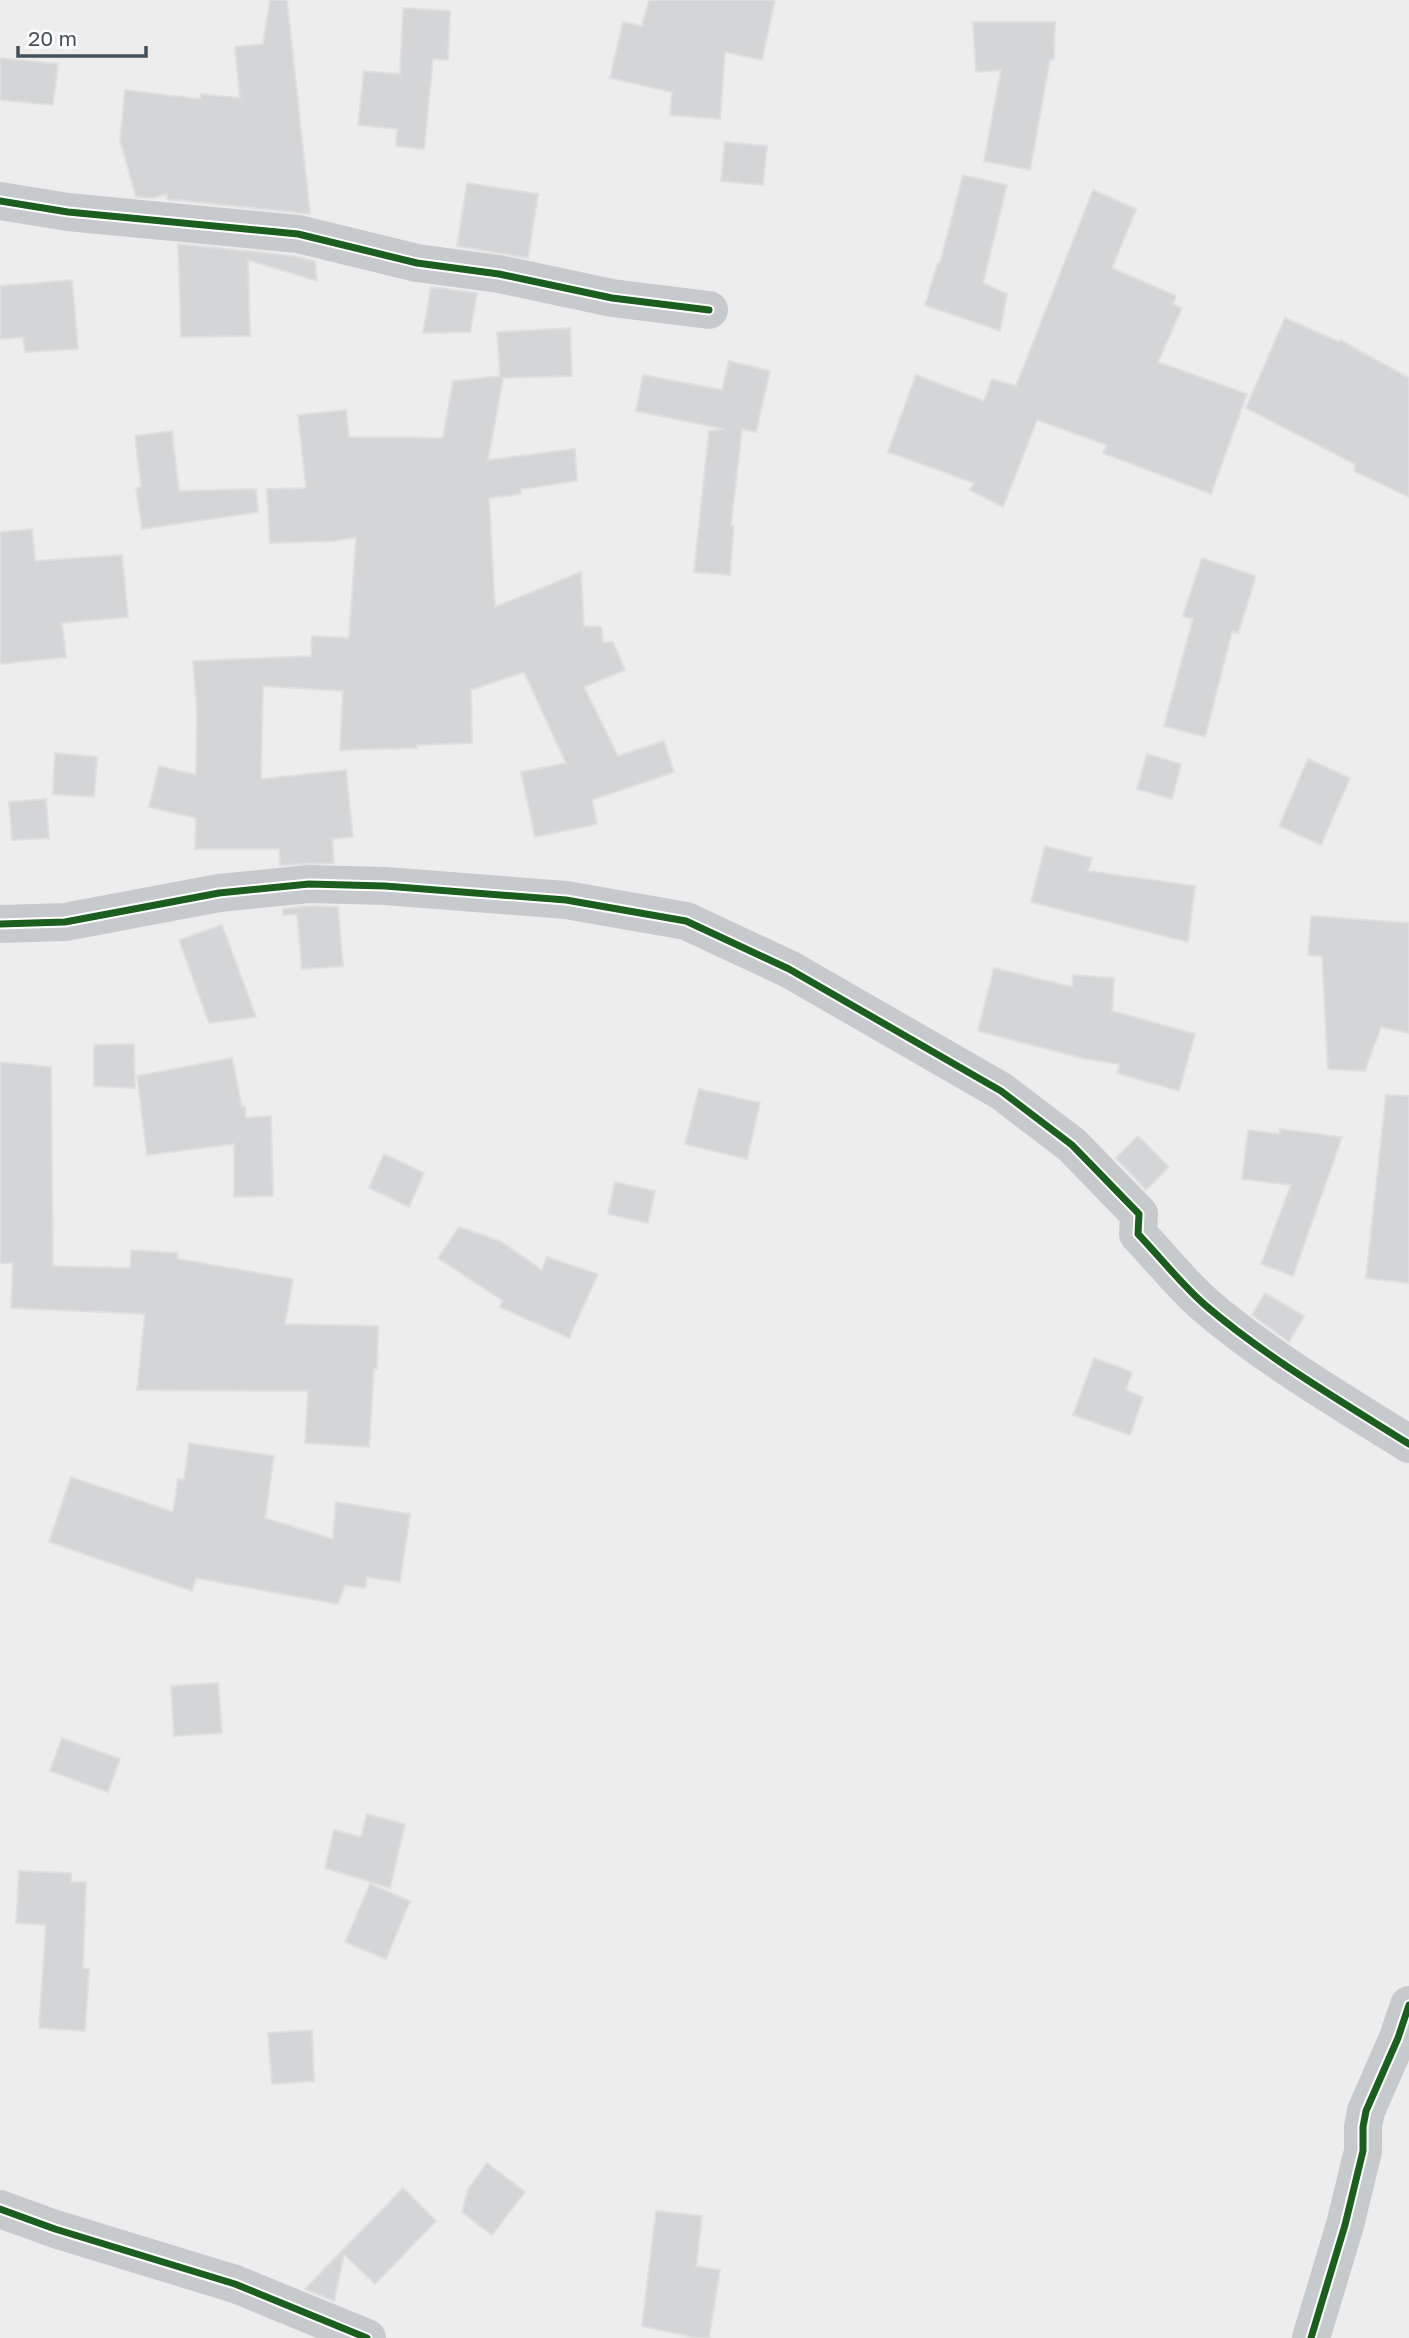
<svg xmlns="http://www.w3.org/2000/svg" width="1409" height="2338" viewBox="0 0 1409 2338" font-family="'Golos Text',sans-serif">
<rect width="100%" height="100%" fill="#eeeded"/>
<g fill="#d4d5d6" stroke="#dfdfe0" stroke-width="2">
<polygon points="270,0 287,0 310,214 167,199 167,194 153,198 136,197 120,140 125,90 200,99 201,94 240,98 235,47 263,44"/>
<polygon points="649,0 775,0 762,60 725,52 720,119 670,115 672,92 610,78 623,22 642,26"/>
<polygon points="403,8 450,11 448,60 433,59 424,149 396,146 397,129 358,125 364,71 400,74"/>
<polygon points="973,22 1055,22 1054,60 1050,60 1030,170 984,161 1001,70 976,72"/>
<polygon points="0,58 58,64 53,105 0,100"/>
<polygon points="725,142 767,146 763,185 721,181"/>
<polygon points="963,175 1007,185 983,283 1007,294 1000,331 925,305 938,263 940,263"/>
<polygon points="467,183 538,194 528,258 457,246"/>
<polygon points="1093,190 1136,209 1112,268 1176,296 1173,304 1182,308 1158,362 1247,394 1211,494 1103,453 1107,445 1037,420 1003,507 970,490 974,483 888,452 916,375 984,401 992,379 1016,386"/>
<polygon points="178,244 294,256 315,261 317,281 248,260 250,336 181,337"/>
<polygon points="72,280 78,349 25,352 23,337 0,339 0,286"/>
<polygon points="431,287 477,293 470,332 423,333"/>
<polygon points="1285,318 1339,342 1340,340 1409,378 1409,497 1354,471 1355,464 1246,408"/>
<polygon points="570,328 572,376 503,378 488,460 575,449 577,481 521,489 521,494 489,498 495,607 581,572 584,626 601,627 603,642 613,642 625,670 584,687 618,756 664,741 674,772 592,800 597,824 535,837 521,772 566,763 524,672 471,690 472,743 417,745 417,748 340,750 343,691 263,686 261,779 346,770 353,837 332,839 334,863 280,865 279,849 195,849 196,818 149,807 159,766 196,775 197,712 193,661 311,656 312,636 349,638 356,537 335,541 270,543 267,489 306,488 298,415 346,410 349,437 443,438 453,381 500,376 497,332"/>
<polygon points="729,361 770,371 756,432 742,429 731,525 734,526 730,575 694,572 709,431 724,429 636,411 643,375 722,390"/>
<polygon points="172,431 179,491 256,489 258,512 142,529 136,488 141,487 135,436"/>
<polygon points="32,529 35,561 122,555 128,617 62,623 66,657 0,664 0,532"/>
<polygon points="1202,558 1256,576 1238,633 1232,632 1205,737 1164,726 1193,619 1183,616"/>
<polygon points="55,753 97,757 94,797 53,794"/>
<polygon points="1147,754 1181,764 1172,799 1137,789"/>
<polygon points="1308,759 1350,778 1321,845 1279,826"/>
<polygon points="46,799 49,838 12,840 9,802"/>
<polygon points="1045,846 1092,858 1088,871 1195,886 1188,942 1031,902"/>
<polygon points="310,906 338,907 343,966 302,969 297,914 283,915 283,909"/>
<polygon points="1311,916 1409,923 1409,1033 1381,1027 1365,1071 1328,1069 1322,956 1308,955"/>
<polygon points="222,925 256,1017 209,1023 179,940"/>
<polygon points="994,968 1072,987 1073,975 1114,978 1112,1011 1195,1034 1179,1091 1117,1073 1120,1064 1086,1059 978,1031"/>
<polygon points="134,1044 135,1088 94,1086 94,1045"/>
<polygon points="232,1058 242,1107 245,1106 246,1118 271,1116 273,1196 234,1197 234,1144 147,1155 137,1076"/>
<polygon points="0,1062 51,1067 53,1266 130,1268 131,1250 178,1253 178,1259 293,1279 285,1324 378,1326 377,1369 374,1369 369,1447 305,1443 308,1391 137,1390 145,1314 11,1308 13,1263 0,1263"/>
<polygon points="699,1089 760,1103 747,1159 685,1144"/>
<polygon points="1386,1095 1409,1096 1409,1283 1366,1278"/>
<polygon points="1280,1129 1342,1137 1293,1276 1261,1264 1291,1185 1242,1179 1248,1130 1280,1134"/>
<polygon points="1138,1136 1169,1167 1146,1190 1116,1158"/>
<polygon points="384,1154 424,1173 409,1207 369,1188"/>
<polygon points="615,1182 655,1191 648,1223 608,1214"/>
<polygon points="459,1227 500,1241 542,1270 547,1257 598,1274 569,1338 500,1307 503,1301 438,1258"/>
<polygon points="1265,1293 1304,1316 1289,1342 1252,1315"/>
<polygon points="1094,1358 1132,1372 1126,1390 1143,1397 1130,1435 1073,1415"/>
<polygon points="189,1443 274,1456 265,1518 333,1539 336,1502 410,1514 400,1582 367,1577 365,1588 345,1585 338,1604 196,1578 192,1591 49,1542 71,1477 173,1512 178,1479 184,1480"/>
<polygon points="218,1683 222,1733 174,1736 171,1686"/>
<polygon points="62,1738 120,1759 108,1792 50,1771"/>
<polygon points="367,1814 405,1824 390,1888 325,1868 334,1830 361,1837"/>
<polygon points="19,1871 71,1873 71,1882 86,1882 83,1968 89,1969 85,2031 39,2028 46,1925 16,1923"/>
<polygon points="370,1884 410,1901 386,1959 345,1942"/>
<polygon points="312,2030 314,2081 272,2084 268,2033"/>
<polygon points="487,2163 525,2192 492,2235 462,2212 468,2189"/>
<polygon points="403,2188 436,2221 375,2284 344,2254 334,2301 305,2289"/>
<polygon points="656,2211 702,2216 696,2266 720,2270 709,2338 697,2338 642,2326"/>
</g>
<g fill="none" stroke-linecap="round" stroke-linejoin="round">
<g stroke="#c7cacc" stroke-width="38">
<polyline points="0,201 68,212 298,234 417,263 499,274 612,298 709,310"/>
<path d="M0 924 65 922 219 893 309 884 385 886 566 900 686 921 789 969 1001 1091 1072 1145 1139 1214 1138 1234C1160 1257 1181 1284 1205 1305 1267 1358 1339 1400 1409 1444"/>
<polyline points="0,2209 55,2229 235,2284 367,2338"/>
<polyline points="1311,2338 1345,2225 1363,2151 1363,2127 1366,2111 1398,2038 1409,2005"/>
</g>
<g stroke="#fff" stroke-width="11">
<g id="cycleway">
<polyline points="0,201 68,212 298,234 417,263 499,274 612,298 709,310"/>
<path d="M0 924 65 922 219 893 309 884 385 886 566 900 686 921 789 969 1001 1091 1072 1145 1139 1214 1138 1234C1160 1257 1181 1284 1205 1305 1267 1358 1339 1400 1409 1444"/>
<polyline points="0,2209 55,2229 235,2284 367,2338"/>
<polyline points="1311,2338 1345,2225 1363,2151 1363,2127 1366,2111 1398,2038 1409,2005"/>
</g>
</g>
<use href="#cycleway" stroke="#1b5e20" stroke-width="7"/>
</g>
<path d="M18 46v10h128v-10" fill="none" stroke="#44515a" stroke-width="3.5"/>
<text x="28" y="46" font-size="21" fill="#44515a" stroke="#ffffff" stroke-width="5" paint-order="stroke">20 m</text>
</svg>
